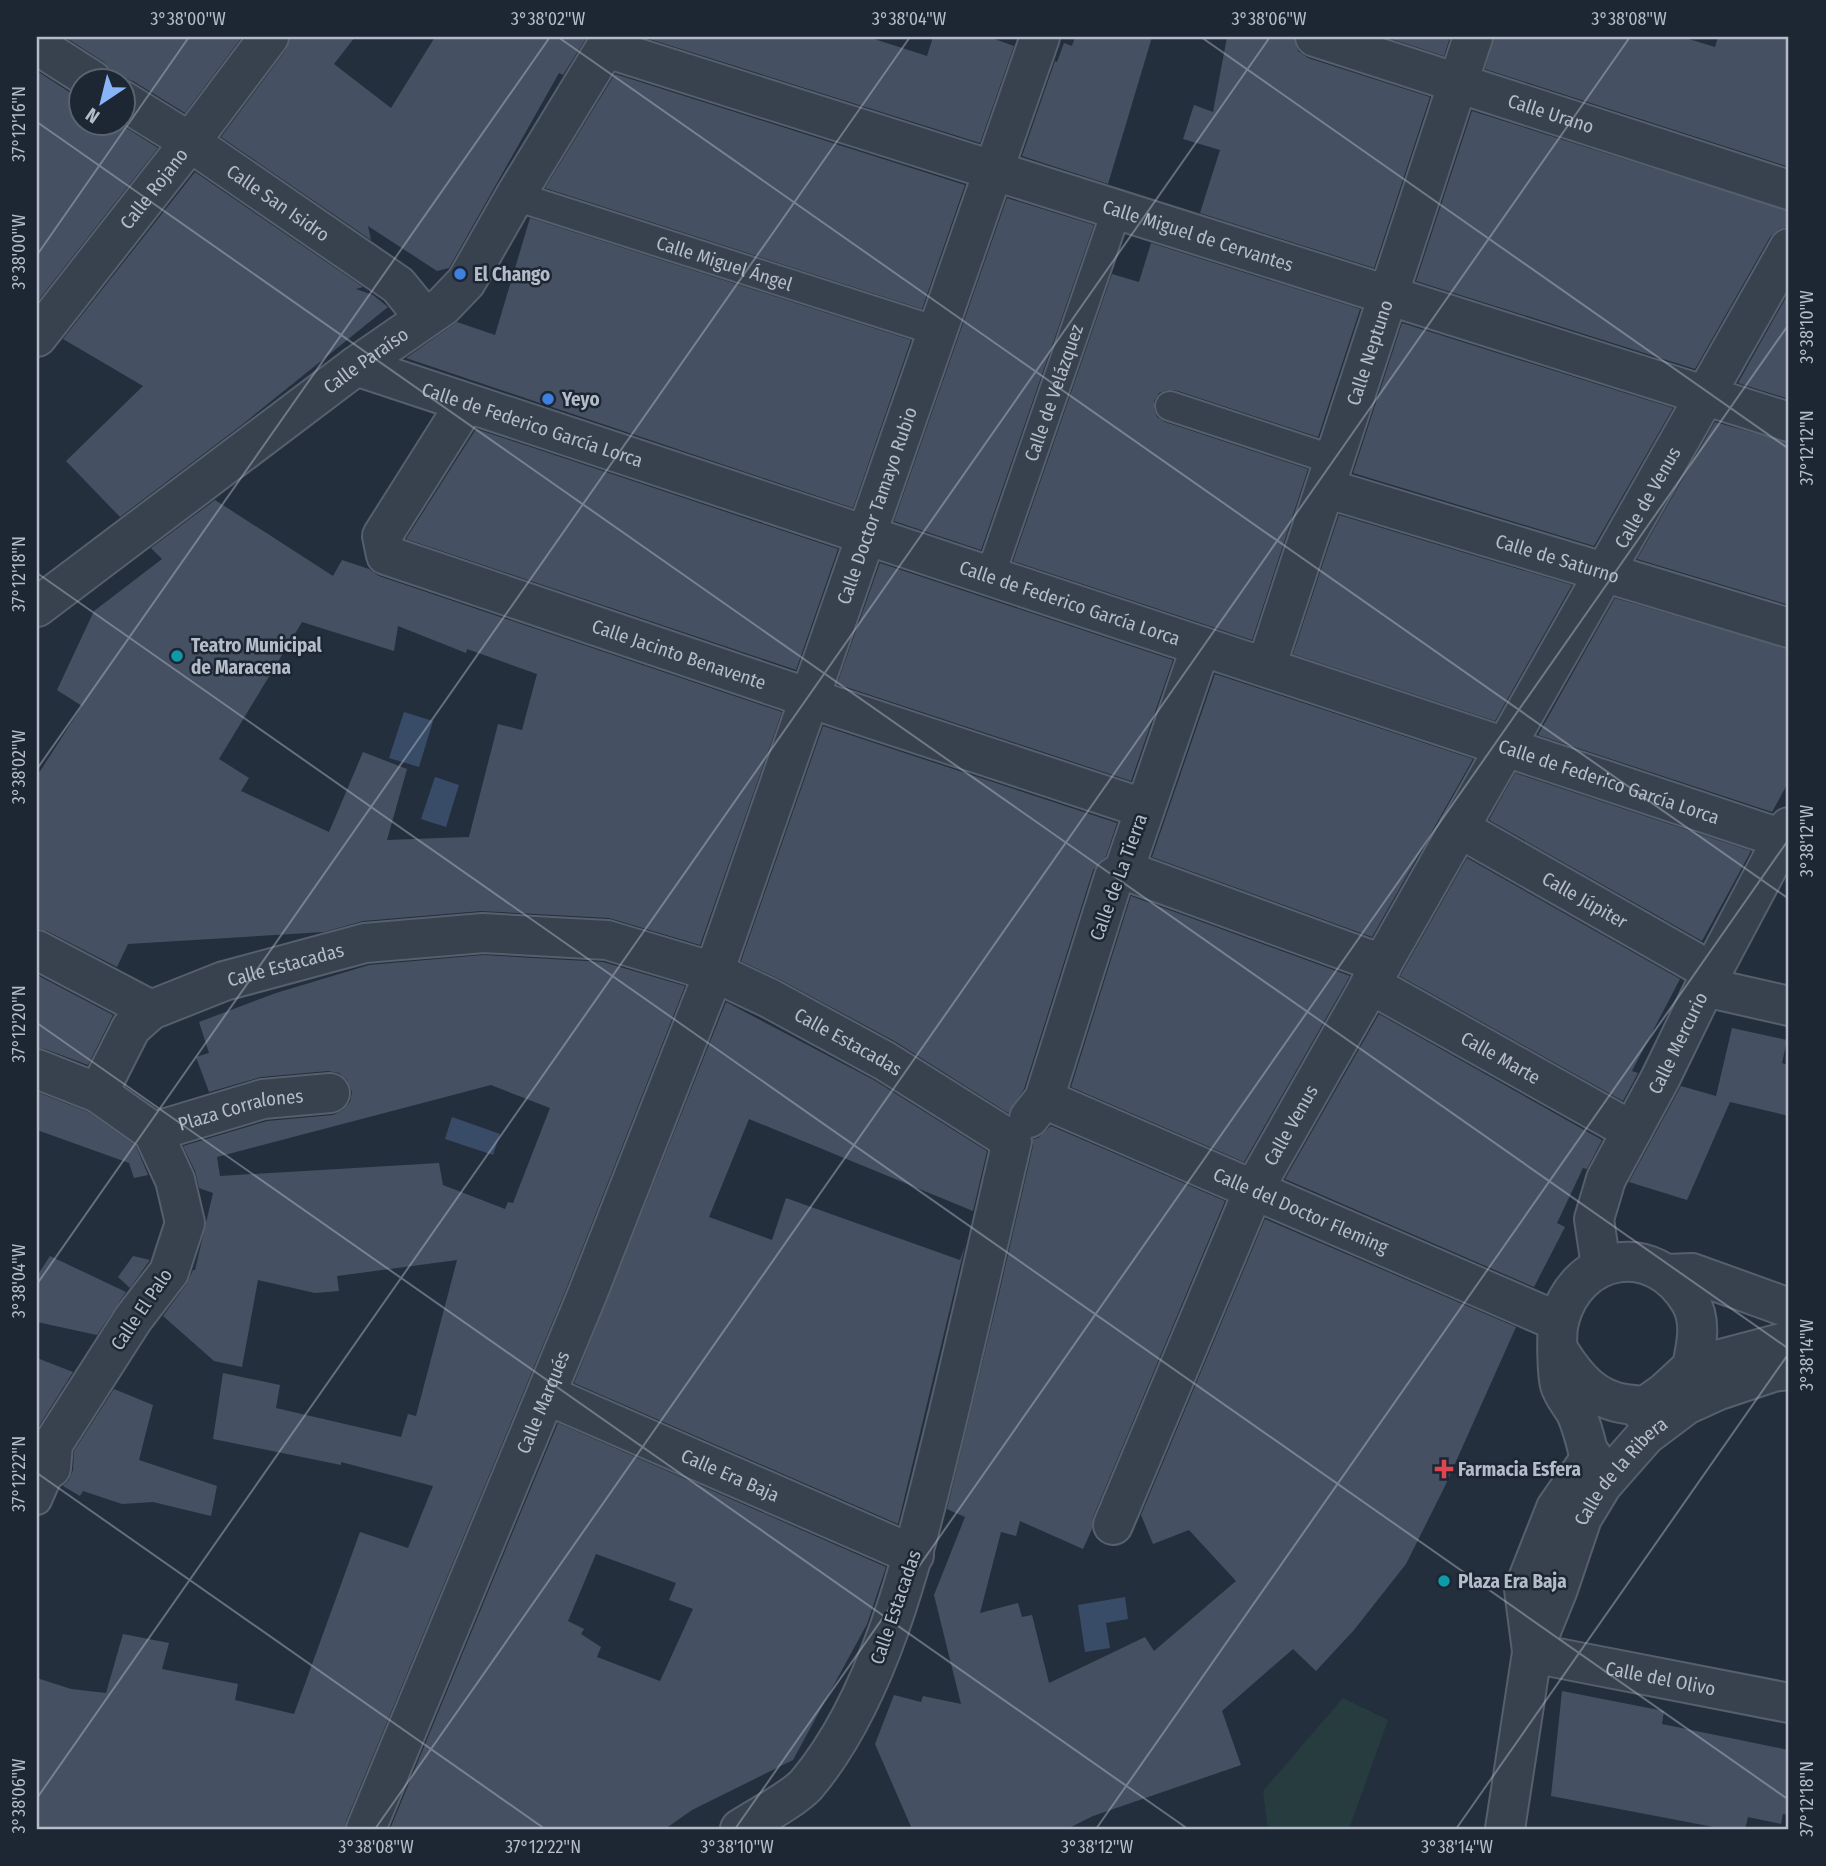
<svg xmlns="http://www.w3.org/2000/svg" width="1826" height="1866" viewBox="0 0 1826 1866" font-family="'Fira Sans Condensed',sans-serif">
<rect width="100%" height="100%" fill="#242f3e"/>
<polygon fill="#263c3f" points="1343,1698 1388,1720 1349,1829 1268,1829 1263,1791"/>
<g fill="#394c67">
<polygon points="404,712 433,721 419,767 389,758"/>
<polygon points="435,777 459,785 446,827 421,819"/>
<polygon points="452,1117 500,1134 493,1155 445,1139"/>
<polygon points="1125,1597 1128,1619 1106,1623 1110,1648 1085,1652 1078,1605"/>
</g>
<g fill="#455162" fill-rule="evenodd">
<polygon points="65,37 242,37 185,113 133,81 123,78 114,80 112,71 104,62"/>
<polygon points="290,37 355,37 334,64 391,108 435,37 587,37 563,75 559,73 449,268 437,271 368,226 371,240 221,137 286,50"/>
<polygon points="643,37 868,37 927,56 933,37 989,37 1014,46 980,143"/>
<polygon points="1075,37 1152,37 1108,184 1022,156 1055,61 1057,62 1064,43 1072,46"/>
<polygon points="1227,37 1294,37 1298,51 1308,58 1430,97 1374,268 1200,213 1220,150 1183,139 1194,105 1213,112"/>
<polygon points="1385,37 1450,37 1444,56"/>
<polygon points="1494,37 1682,37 1715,47 1718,37 1789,37 1789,167 1485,69"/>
<polygon points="37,71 80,99 80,122 117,122 158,148 37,302"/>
<polygon points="615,74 965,185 922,309 545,188"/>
<polygon points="1472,111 1789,211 1789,226 1779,229 1770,237 1695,369 1416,281"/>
<polygon points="195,172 363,287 356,289 373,295 388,307 243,424 120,517 66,461 143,386 63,339"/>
<polygon points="1007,198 1094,225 981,550 894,521"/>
<polygon points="530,218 911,340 853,508 406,358 457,322 495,335"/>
<polygon points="1151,243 1360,309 1318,437 1175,390 1167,390 1159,393 1154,401 1154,409 1157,417 1165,422 1308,469 1252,640 1013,561 1112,274 1139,282"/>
<polygon points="1789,292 1789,399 1738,383"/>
<polygon points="1402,323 1673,408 1594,546 1353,473"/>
<polygon points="1715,422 1789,443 1789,605 1637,559"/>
<polygon points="476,429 838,549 796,670 406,539"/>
<path d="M215 500 333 576 342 560 369 569 379 576 782 712 700 945 609 918 481 911 363 921 324 932 128 944 117 967 47 931 37 928V776L82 706 57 690 94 611 162 559 151 548ZM302 622 394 651 398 626 466 653 467 649 537 674 522 730 498 724 469 837 387 840 407 769 363 752 329 832 241 791 249 778 219 759Z"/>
<polygon points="1339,515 1572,585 1495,721 1293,654"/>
<polygon points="880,563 1173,660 1131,781 837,684"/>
<polygon points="1615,598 1789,649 1789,781 1772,812 1538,735"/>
<polygon points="1215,674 1473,759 1372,937 1152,857"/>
<polygon points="823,726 1117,823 1106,856 1093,870 1024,1089 1008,1113 896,1042 779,979 741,961"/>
<polygon points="1515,773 1751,851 1702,941 1489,820"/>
<polygon points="1467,858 1680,979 1632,1071 1638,1073 1623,1101 1400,976"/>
<polygon points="1131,896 1350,976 1244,1162 1071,1087"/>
<path d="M483 955 603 962 685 986 567 1287 346 1821 345 1829H37V1678L71 1689 106 1693 123 1634 169 1643 162 1669 238 1684 235 1700 294 1714 360 1532 408 1548 433 1486 341 1462V1465L213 1439 223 1373 280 1385 276 1408 401 1437 408 1414 416 1416 457 1260 337 1276 339 1291 315 1293 258 1280 242 1367 214 1361 163 1316 186 1285 193 1270H195L213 1193 199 1188 195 1171 183 1146 267 1121 333 1115 343 1110 350 1102 352 1092 347 1080 339 1073 328 1071 261 1077 209 1092 196 1057 209 1053 199 1022 276 993 369 965ZM491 1085 550 1108 513 1203 508 1202 505 1209 443 1185 439 1163 220 1176 217 1157Z"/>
<polygon points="37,975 113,1015 88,1065 45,1049 37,1048"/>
<polygon points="726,1002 874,1080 987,1151 973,1211 749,1119 709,1217 772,1240 786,1198 960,1260 965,1246 898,1524 574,1383"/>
<polygon points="1379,1014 1602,1140 1587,1169 1583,1168 1557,1223 1565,1227 1534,1287 1285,1179"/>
<polygon points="1732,1028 1787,1040 1782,1063 1789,1065 1789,1116 1730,1102 1687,1200 1629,1182 1681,1086 1716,1096"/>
<polygon points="37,1092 88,1112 136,1146 148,1175 134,1178 129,1163 37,1130"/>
<polygon points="1051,1126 1225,1201 1093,1517 1092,1529 1083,1549 1020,1521 1016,1536 1001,1532 980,1613 1018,1603 1022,1617 1032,1615 1049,1683 1145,1637 1154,1651 1236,1581 1189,1530 1153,1544 1141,1515 1265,1219 1516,1327 1445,1486 1406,1564 1354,1630 1316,1671 1293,1649 1222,1711 1241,1765 1093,1816 1067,1829 912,1829 875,1744 894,1695 921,1702 923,1696 961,1704 934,1595 965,1517 947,1509 999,1294 1033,1146 1033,1139 1038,1138"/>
<polygon points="50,1256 126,1292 97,1335 37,1322 37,1276"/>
<polygon points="133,1256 150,1260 130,1288 118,1277"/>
<polygon points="37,1358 73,1372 37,1429"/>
<polygon points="114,1389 153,1405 139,1460 217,1486 211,1516 153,1502 122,1504 83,1491 80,1496 63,1486 69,1480 73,1470 74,1451"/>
<path d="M558 1423 886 1567 867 1624 793 1760 692 1810 665 1829H390ZM596 1554 676 1583 669 1600 693 1609 660 1681 597 1657 601 1647 581 1634 584 1629 568 1621Z"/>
<polygon points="1562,1691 1664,1711 1662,1724 1789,1750 1789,1815 1783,1814 1781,1824 1748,1817 1745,1829 1724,1829 1551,1796"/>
</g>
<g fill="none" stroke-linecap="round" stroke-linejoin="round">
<g stroke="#565f6c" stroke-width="32">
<g id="pedestrian">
<path id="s1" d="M515 196 937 331"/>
<polyline points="1170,406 1334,460"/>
<path id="s2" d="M990 576 1117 209"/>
<polyline points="37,1500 51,1468"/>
</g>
</g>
<g stroke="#565f6c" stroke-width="42">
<g id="minor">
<path id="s3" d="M1315 37 1789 190"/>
<polyline points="37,45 92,80"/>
<path id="s4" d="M606 48 1789 422"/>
<path id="s5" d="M122 100 190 142 398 285 425 318"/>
<path id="s6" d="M37 337 190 142 269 37"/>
<path id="s7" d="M356 366 1783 839"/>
<path id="s8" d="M466 403 382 536 386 555 809 698 1143 808"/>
<path id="s9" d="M1325 488 1789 628"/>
<path id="s10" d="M37 607 356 366 443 306 466 282 515 196 612 37"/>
<path id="s11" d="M1266 667 1473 37"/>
<path id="s12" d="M1459 828 1712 972"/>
<polyline points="1124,870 1382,964"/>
<polyline points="37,950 151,1010"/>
<path id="s13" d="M1370 984 1632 1131"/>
<polyline points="1705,987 1789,1006"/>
<polyline points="37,1069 98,1093 153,1132 175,1180 185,1223 169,1272 133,1319 53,1444 51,1468"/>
<path id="s14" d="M98 1093 131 1028 151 1010 224 981 365 943 483 933 607 940 714 972 769 998 885 1061 1012 1141C989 1240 967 1338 943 1436 915 1549 882 1695 806 1785 793 1799 757 1818 740 1829"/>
<path id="s15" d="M1044 1099 1559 1322"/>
<polyline points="1029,1118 1044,1099 1114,877 1124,870 1201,646"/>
<path id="s16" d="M153 1132 263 1099 330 1093"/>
<path id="s17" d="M547 1395 914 1555"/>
<path id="s18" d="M1113 1525 1254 1189 1789 248"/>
<path id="s19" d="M1532 1653 1789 1703"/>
<path id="s20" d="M366 1829 587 1295 714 972 1040 37"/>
</g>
</g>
<g stroke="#565f6c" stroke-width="42">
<g id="tertiary">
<path id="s21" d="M1601 1266 1594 1219 1606 1179 1660 1079 1712 972 1789 827"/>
<polyline points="1666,1274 1692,1273 1789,1308"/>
<path d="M1561 1354C1577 1379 1595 1400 1626 1404 1640 1406 1651 1407 1664 1413"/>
<polyline points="1640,1410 1665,1392 1690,1369 1713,1361 1789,1341"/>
<path d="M1590 1459C1586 1443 1583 1428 1576 1413 1571 1404 1563 1395 1560 1385 1557 1373 1556 1333 1559 1321 1577 1253 1653 1240 1690 1301 1706 1328 1691 1361 1688 1389"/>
<polyline points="1532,1651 1524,1589 1556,1508 1592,1456"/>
<path id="s22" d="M1505 1829 1532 1653 1558 1589 1582 1518 1602 1485 1646 1435 1686 1405 1719 1390 1773 1372 1789 1370"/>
</g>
</g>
<use href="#pedestrian" stroke="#38414e" stroke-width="28"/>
<use href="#minor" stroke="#38414e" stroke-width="38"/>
<use href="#tertiary" stroke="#38414e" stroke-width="38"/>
</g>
<path fill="none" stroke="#b4bcc9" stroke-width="2" stroke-opacity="0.45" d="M558 37 1789 899M1201 37 1789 449M37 122 1789 1349M37 255 189 37M37 573 1789 1800M37 769 550 37M37 1023 1188 1829M37 1284 910 37M37 1473 545 1829M37 1798 1270 37M375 1829 1630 37M735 1829 1789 324M1096 1829 1789 839M1456 1829 1789 1353"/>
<g fill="#3f7fe0" stroke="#1d2633" stroke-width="2.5">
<circle cx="460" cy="274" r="7"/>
<circle cx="548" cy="399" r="7"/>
</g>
<g fill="#0f9aa8" stroke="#1d2633" stroke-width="2.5">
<circle cx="177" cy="656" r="7"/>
<circle cx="1444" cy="1581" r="7"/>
</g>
<path fill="#e0444e" stroke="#1d2633" stroke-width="2.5" d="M1440.5 1458.5h7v7h7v7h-7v7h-7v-7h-7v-7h7z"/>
<g text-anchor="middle" stroke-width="5" stroke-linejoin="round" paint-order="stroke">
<g font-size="19" fill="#b4bcc9" stroke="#1d2633">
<text dy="7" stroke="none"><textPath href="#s3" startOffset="248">Calle Urano</textPath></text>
<text dy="7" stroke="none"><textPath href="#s6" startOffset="189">Calle Rojano</textPath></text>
<text dy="7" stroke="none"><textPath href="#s5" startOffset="187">Calle San Isidro</textPath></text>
<text dy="7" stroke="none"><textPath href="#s4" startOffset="621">Calle Miguel de Cervantes</textPath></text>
<text dy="7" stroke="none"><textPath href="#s1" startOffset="220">Calle Miguel Ángel</textPath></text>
<text dy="7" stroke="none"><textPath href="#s11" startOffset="331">Calle Neptuno</textPath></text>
<text dy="7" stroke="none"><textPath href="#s10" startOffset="411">Calle Paraíso</textPath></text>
<text dy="7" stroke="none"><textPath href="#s2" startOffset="194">Calle de Velázquez</textPath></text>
<text dy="7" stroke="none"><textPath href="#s7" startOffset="186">Calle de Federico García Lorca</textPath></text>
<text dy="7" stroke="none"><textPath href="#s18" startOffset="1160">Calle de Venus</textPath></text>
<text dy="7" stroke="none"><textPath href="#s20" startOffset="1419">Calle Doctor Tamayo Rubio</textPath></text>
<text dy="7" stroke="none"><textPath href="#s9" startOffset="243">Calle de Saturno</textPath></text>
<text dy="7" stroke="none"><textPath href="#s7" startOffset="752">Calle de Federico García Lorca</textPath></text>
<text dy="7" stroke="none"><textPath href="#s8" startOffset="486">Calle Jacinto Benavente</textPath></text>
<text dy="7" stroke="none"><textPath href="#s7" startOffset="1320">Calle de Federico García Lorca</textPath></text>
<text transform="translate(1118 877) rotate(-70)" y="7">Calle de La Tierra</text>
<text dy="7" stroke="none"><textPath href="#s12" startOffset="145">Calle Júpiter</textPath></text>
<text dy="7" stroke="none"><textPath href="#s14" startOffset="242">Calle Estacadas</textPath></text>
<text dy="7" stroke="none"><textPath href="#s14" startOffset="830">Calle Estacadas</textPath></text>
<text dy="7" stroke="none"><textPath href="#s21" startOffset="243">Calle Mercurio</textPath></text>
<text dy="7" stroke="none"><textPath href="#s13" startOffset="150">Calle Marte</textPath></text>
<text dy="7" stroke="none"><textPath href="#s16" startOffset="91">Plaza Corralones</textPath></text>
<text dy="7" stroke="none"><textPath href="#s18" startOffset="438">Calle Venus</textPath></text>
<text dy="7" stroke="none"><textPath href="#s15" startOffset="280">Calle del Doctor Fleming</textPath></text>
<text transform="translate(141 1309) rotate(-56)" y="7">Calle El Palo</text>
<text dy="7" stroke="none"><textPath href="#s20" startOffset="462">Calle Marqués</textPath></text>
<text dy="7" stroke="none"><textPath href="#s17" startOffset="200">Calle Era Baja</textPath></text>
<text dy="7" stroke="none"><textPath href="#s22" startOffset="383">Calle de la Ribera</textPath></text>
<text transform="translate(895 1607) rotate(-71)" y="7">Calle Estacadas</text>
<text dy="7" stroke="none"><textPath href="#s19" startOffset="131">Calle del Olivo</textPath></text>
</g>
<g font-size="19" font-weight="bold" fill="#b4bcc9" stroke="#1d2633" text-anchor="start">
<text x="474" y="281">El Chango</text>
<text x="562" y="406">Yeyo</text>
<text x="191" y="652">Teatro Municipal<tspan x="191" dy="22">de Maracena</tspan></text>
<text x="1458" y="1476">Farmacia Esfera</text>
<text x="1458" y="1588">Plaza Era Baja</text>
</g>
</g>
<rect width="1826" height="1866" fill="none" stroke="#1d2633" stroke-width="77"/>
<g transform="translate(102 102) rotate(215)"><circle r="33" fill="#1d2633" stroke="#59626f" stroke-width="2"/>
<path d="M0-5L12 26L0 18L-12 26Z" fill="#8ab4f8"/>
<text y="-10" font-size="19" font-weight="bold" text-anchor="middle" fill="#b4bcc9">N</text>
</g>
<rect x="38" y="38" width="1749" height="1790" fill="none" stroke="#b4bcc9" stroke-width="2.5"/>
<g font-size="18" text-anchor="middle" fill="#b4bcc9">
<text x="188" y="25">3°38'00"W</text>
<text x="548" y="25">3°38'02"W</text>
<text x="909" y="25">3°38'04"W</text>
<text x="1269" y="25">3°38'06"W</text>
<text x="1629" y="25">3°38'08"W</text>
<text transform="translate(19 124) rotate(-90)" y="6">37°12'16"N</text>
<text transform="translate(19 252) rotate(-90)" y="6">3°38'00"W</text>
<text transform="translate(1807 327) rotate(-90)" y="6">3°38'10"W</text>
<text transform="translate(1807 448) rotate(-90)" y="6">37°12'12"N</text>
<text transform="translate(19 574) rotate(-90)" y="6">37°12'18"N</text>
<text transform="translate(19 767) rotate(-90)" y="6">3°38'02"W</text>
<text transform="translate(1807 841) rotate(-90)" y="6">3°38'12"W</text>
<text transform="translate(19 1024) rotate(-90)" y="6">37°12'20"N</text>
<text transform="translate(19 1281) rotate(-90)" y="6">3°38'04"W</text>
<text transform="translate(1807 1355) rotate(-90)" y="6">3°38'14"W</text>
<text transform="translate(19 1474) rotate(-90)" y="6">37°12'22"N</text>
<text transform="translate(19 1796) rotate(-90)" y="6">3°38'06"W</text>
<text transform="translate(1807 1799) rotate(-90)" y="6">37°12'18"N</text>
<text x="376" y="1853">3°38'08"W</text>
<text x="543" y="1853">37°12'22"N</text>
<text x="737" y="1853">3°38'10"W</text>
<text x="1097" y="1853">3°38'12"W</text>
<text x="1457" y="1853">3°38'14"W</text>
</g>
</svg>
